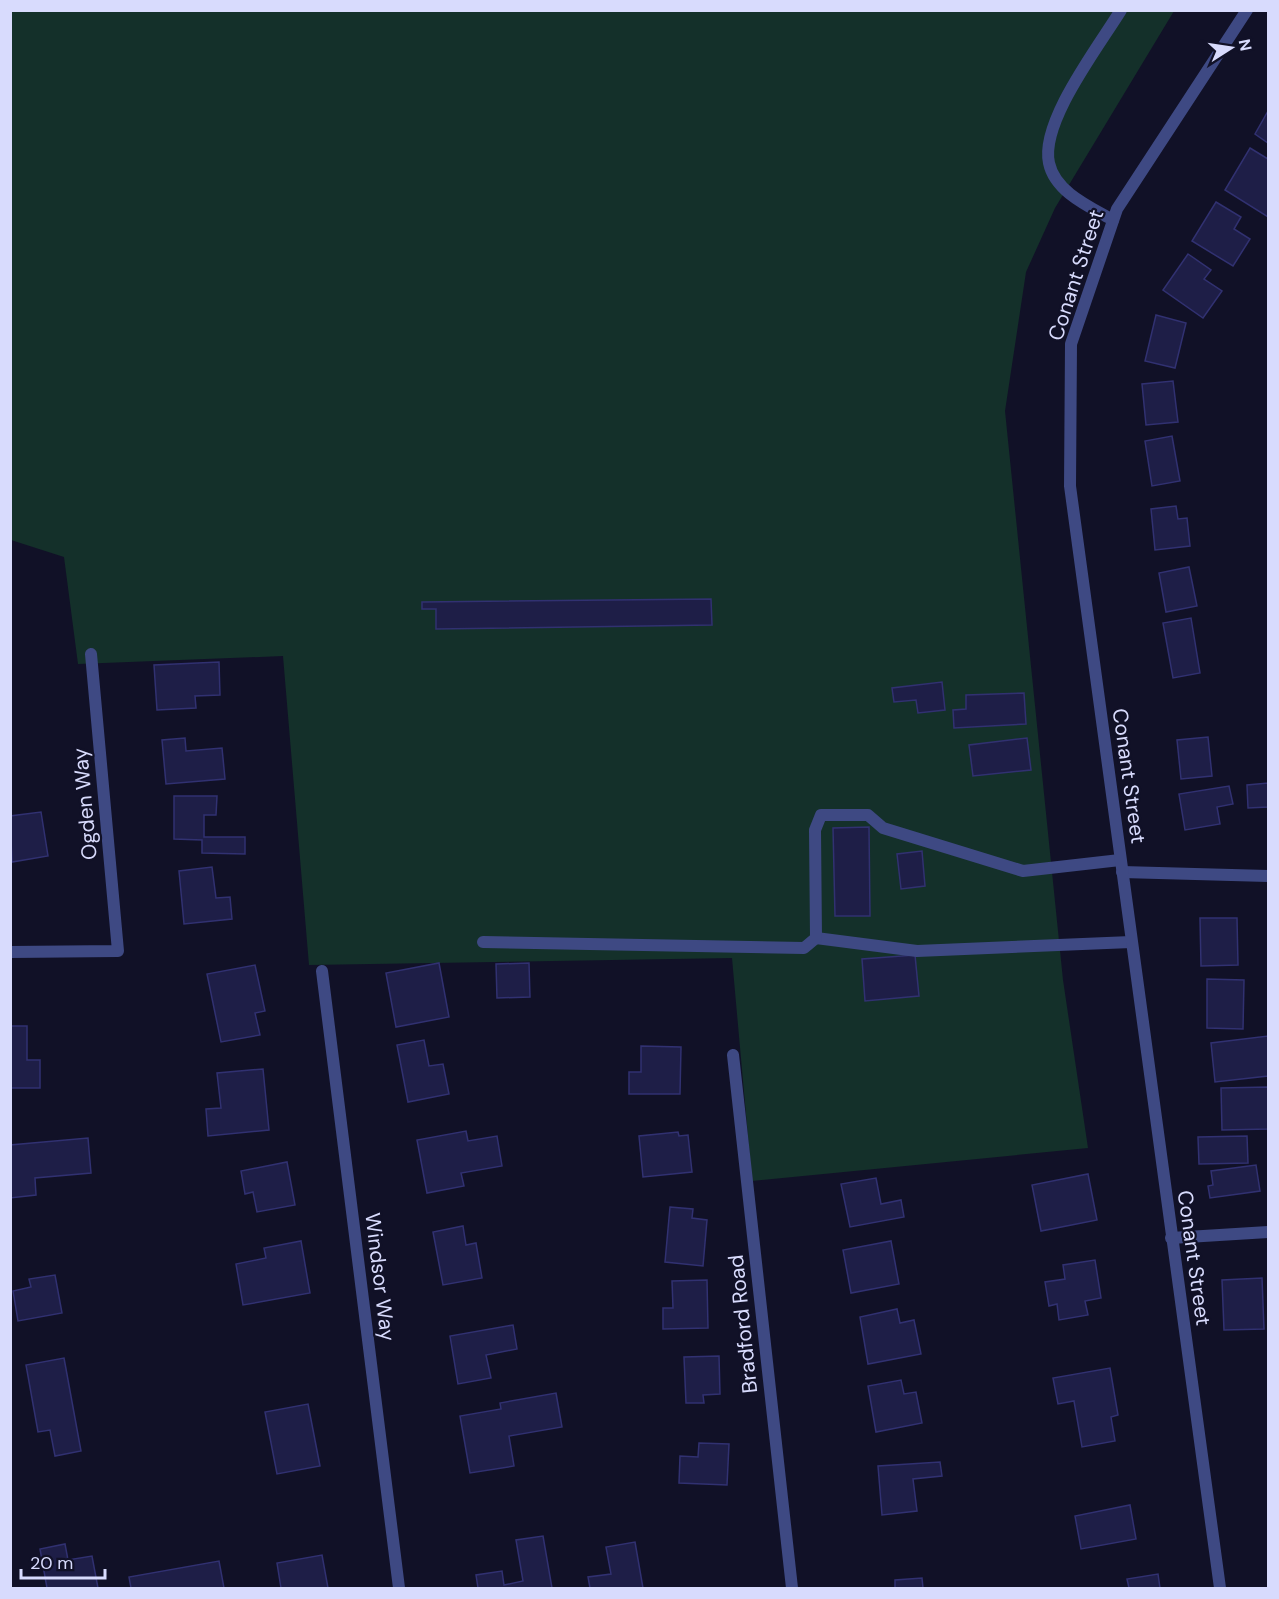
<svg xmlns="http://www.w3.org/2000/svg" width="1279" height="1599" viewBox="0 0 1279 1599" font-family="'DM Sans',sans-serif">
<rect width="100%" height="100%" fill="#111127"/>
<polygon fill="#14302a" points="10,11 1174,11 1055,208 1026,272 1005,411 1063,980 1088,1148 752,1181 732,958 309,965 283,656 78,664 64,557 11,540"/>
<g fill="#1e1e47" stroke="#313171" stroke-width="1.5">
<polygon points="1268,111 1268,143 1255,134"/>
<polygon points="1250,148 1268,159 1268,217 1225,190"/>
<polygon points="1216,202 1241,217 1234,229 1250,239 1233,266 1192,241"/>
<polygon points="1188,254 1211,270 1204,279 1222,291 1203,318 1163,290"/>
<polygon points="1156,315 1186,323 1175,368 1145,361"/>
<polygon points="1173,381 1178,422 1146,425 1142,384"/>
<polygon points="1172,436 1180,481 1152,486 1145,441"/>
<polygon points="1176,506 1178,519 1187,518 1190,546 1155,550 1151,509"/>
<polygon points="1189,567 1197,606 1166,612 1159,573"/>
<polygon points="711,599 712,625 436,629 436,609 422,609 422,602"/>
<polygon points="1191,618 1200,673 1173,678 1163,623"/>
<polygon points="219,662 220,695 195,696 196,708 157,710 154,665"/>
<polygon points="942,682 945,710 918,713 916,700 894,702 892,688"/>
<polygon points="1024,693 1026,724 954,728 953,710 966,709 966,695"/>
<polygon points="1208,737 1212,776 1181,779 1177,740"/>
<polygon points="185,738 186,751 222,748 225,779 166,784 162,740"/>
<polygon points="1027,738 1031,770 973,776 969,745"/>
<polygon points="1268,783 1268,807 1248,808 1247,785"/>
<polygon points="1229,786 1233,804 1217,807 1220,824 1185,830 1179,794"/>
<polygon points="174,796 217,796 216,815 204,815 204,837 245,837 245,854 202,853 202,840 174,839"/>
<polygon points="41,812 48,856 12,862 10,816"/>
<polygon points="869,827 870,916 835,916 833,828"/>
<polygon points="922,851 925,886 901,889 897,854"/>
<polygon points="212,867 216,898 230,897 232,919 184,924 179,871"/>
<polygon points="1200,918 1237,918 1238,965 1201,966"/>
<polygon points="915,955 919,996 865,1001 862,959"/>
<polygon points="439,963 449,1017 396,1027 386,973"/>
<polygon points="529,963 530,997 497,998 496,964"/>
<polygon points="255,965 265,1011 255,1013 260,1035 221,1042 207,974"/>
<polygon points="1207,979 1244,980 1243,1029 1207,1028"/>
<polygon points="10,1026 27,1026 27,1060 40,1060 40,1088 10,1088"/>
<polygon points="1268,1036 1268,1076 1215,1082 1211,1043"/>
<polygon points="424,1040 429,1066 443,1064 449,1094 408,1102 397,1045"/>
<polygon points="641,1046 681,1047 680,1094 629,1094 629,1072 641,1072"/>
<polygon points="263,1069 269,1130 208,1136 206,1109 221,1108 217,1073"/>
<polygon points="1268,1087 1268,1129 1222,1130 1221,1088"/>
<polygon points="466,1131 468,1141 497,1136 502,1166 461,1173 464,1186 427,1193 417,1140"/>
<polygon points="678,1132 679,1136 688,1135 692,1172 643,1177 639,1136"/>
<polygon points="1247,1136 1248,1163 1199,1164 1198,1137"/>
<polygon points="88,1138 91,1173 35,1178 36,1195 10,1198 10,1145"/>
<polygon points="287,1162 295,1205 257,1212 253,1192 245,1194 241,1171"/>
<polygon points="1256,1165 1260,1191 1210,1198 1208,1186 1213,1185 1211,1171"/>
<polygon points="1088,1174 1097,1220 1041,1231 1032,1185"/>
<polygon points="876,1178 881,1204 901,1200 904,1217 850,1227 841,1184"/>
<polygon points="670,1207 693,1209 692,1218 707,1220 703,1266 665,1262"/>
<polygon points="463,1226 466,1245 476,1243 482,1278 443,1285 433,1232"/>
<polygon points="301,1241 310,1293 243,1305 236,1264 266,1258 264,1248"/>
<polygon points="891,1241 899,1284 851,1293 843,1250"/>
<polygon points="1095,1260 1101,1298 1085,1301 1088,1315 1059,1320 1057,1304 1049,1306 1045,1282 1065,1279 1063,1265"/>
<polygon points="55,1275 62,1313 18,1321 13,1291 31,1287 29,1279"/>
<polygon points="1262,1278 1264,1329 1224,1330 1222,1280"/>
<polygon points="707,1280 708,1328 663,1329 663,1308 673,1308 672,1281"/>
<polygon points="897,1309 900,1323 914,1320 921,1354 868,1364 860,1317"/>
<polygon points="513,1325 517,1349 486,1355 491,1378 458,1384 450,1336"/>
<polygon points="719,1356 720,1394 703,1395 704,1403 686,1403 684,1357"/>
<polygon points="64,1358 81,1451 55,1456 50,1430 38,1432 26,1365"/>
<polygon points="1110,1368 1118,1415 1111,1417 1115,1441 1082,1447 1074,1401 1058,1404 1053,1378"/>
<polygon points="901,1380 904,1394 916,1392 922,1423 876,1432 868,1386"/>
<polygon points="556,1393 562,1427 509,1436 514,1466 470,1473 460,1416 501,1409 500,1403"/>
<polygon points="308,1404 320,1466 277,1474 265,1412"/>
<polygon points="699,1443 729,1444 727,1485 679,1483 680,1456 698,1457"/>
<polygon points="940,1462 942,1476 913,1479 917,1511 882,1515 878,1466"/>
<polygon points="1130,1505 1136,1539 1081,1549 1075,1516"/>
<polygon points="543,1536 552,1588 478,1588 476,1575 502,1571 504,1585 523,1581 516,1540"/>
<polygon points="635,1542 643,1588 590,1588 588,1577 611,1574 606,1547"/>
<polygon points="65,1544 68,1560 92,1556 98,1588 47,1588 40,1549"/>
<polygon points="322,1555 328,1588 281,1588 277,1563"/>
<polygon points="219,1561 224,1588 131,1588 129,1577"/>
<polygon points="1158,1574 1160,1588 1129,1588 1127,1579"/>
<polygon points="922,1578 923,1588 895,1588 895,1580"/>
</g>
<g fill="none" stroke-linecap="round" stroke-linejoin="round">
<g stroke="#3e4983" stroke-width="12">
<path d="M1113 220C1090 207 1055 192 1049 163 1040 122 1099 46 1121 10"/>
<polyline points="816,938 917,951 1131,942"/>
<polyline points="483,942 804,948 816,938 815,830 821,815 868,815 883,828 1023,871 1120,860"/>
</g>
<g stroke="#3e4983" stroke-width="12">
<polyline points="1122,872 1268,876"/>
<polyline points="10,952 118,951 91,654"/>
<polyline points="322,971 399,1588"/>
<polyline points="733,1055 792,1588"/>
<polyline points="1171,1238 1268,1232"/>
<polyline points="1220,1588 1070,486 1071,344 1117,209 1247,10"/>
</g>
</g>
<g text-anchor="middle" stroke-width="4.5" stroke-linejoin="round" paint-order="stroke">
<g font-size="21" fill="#d8dbfd" stroke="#111127">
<text transform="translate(1076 275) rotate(-72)" y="7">Conant Street</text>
<text transform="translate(1129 776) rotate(82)" y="7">Conant Street</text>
<text transform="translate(85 804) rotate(-95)" y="7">Ogden Way</text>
<text transform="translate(1194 1258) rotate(82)" y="7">Conant Street</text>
<text transform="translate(380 1277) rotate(83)" y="7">Windsor Way</text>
<text transform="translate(743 1324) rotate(-96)" y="7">Bradford Road</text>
</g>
</g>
<rect width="1279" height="1599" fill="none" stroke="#d8dbfd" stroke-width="24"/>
<g transform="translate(1231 48) rotate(78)" stroke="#111127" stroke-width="4.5" paint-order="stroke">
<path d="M0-4.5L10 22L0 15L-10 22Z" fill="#d8dbfd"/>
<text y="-9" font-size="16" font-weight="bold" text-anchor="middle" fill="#d8dbfd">N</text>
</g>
<path d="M21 1569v9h84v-9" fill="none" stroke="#d8dbfd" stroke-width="3"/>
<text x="30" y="1569" font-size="18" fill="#d8dbfd" stroke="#111127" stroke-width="4.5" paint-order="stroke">20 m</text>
</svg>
